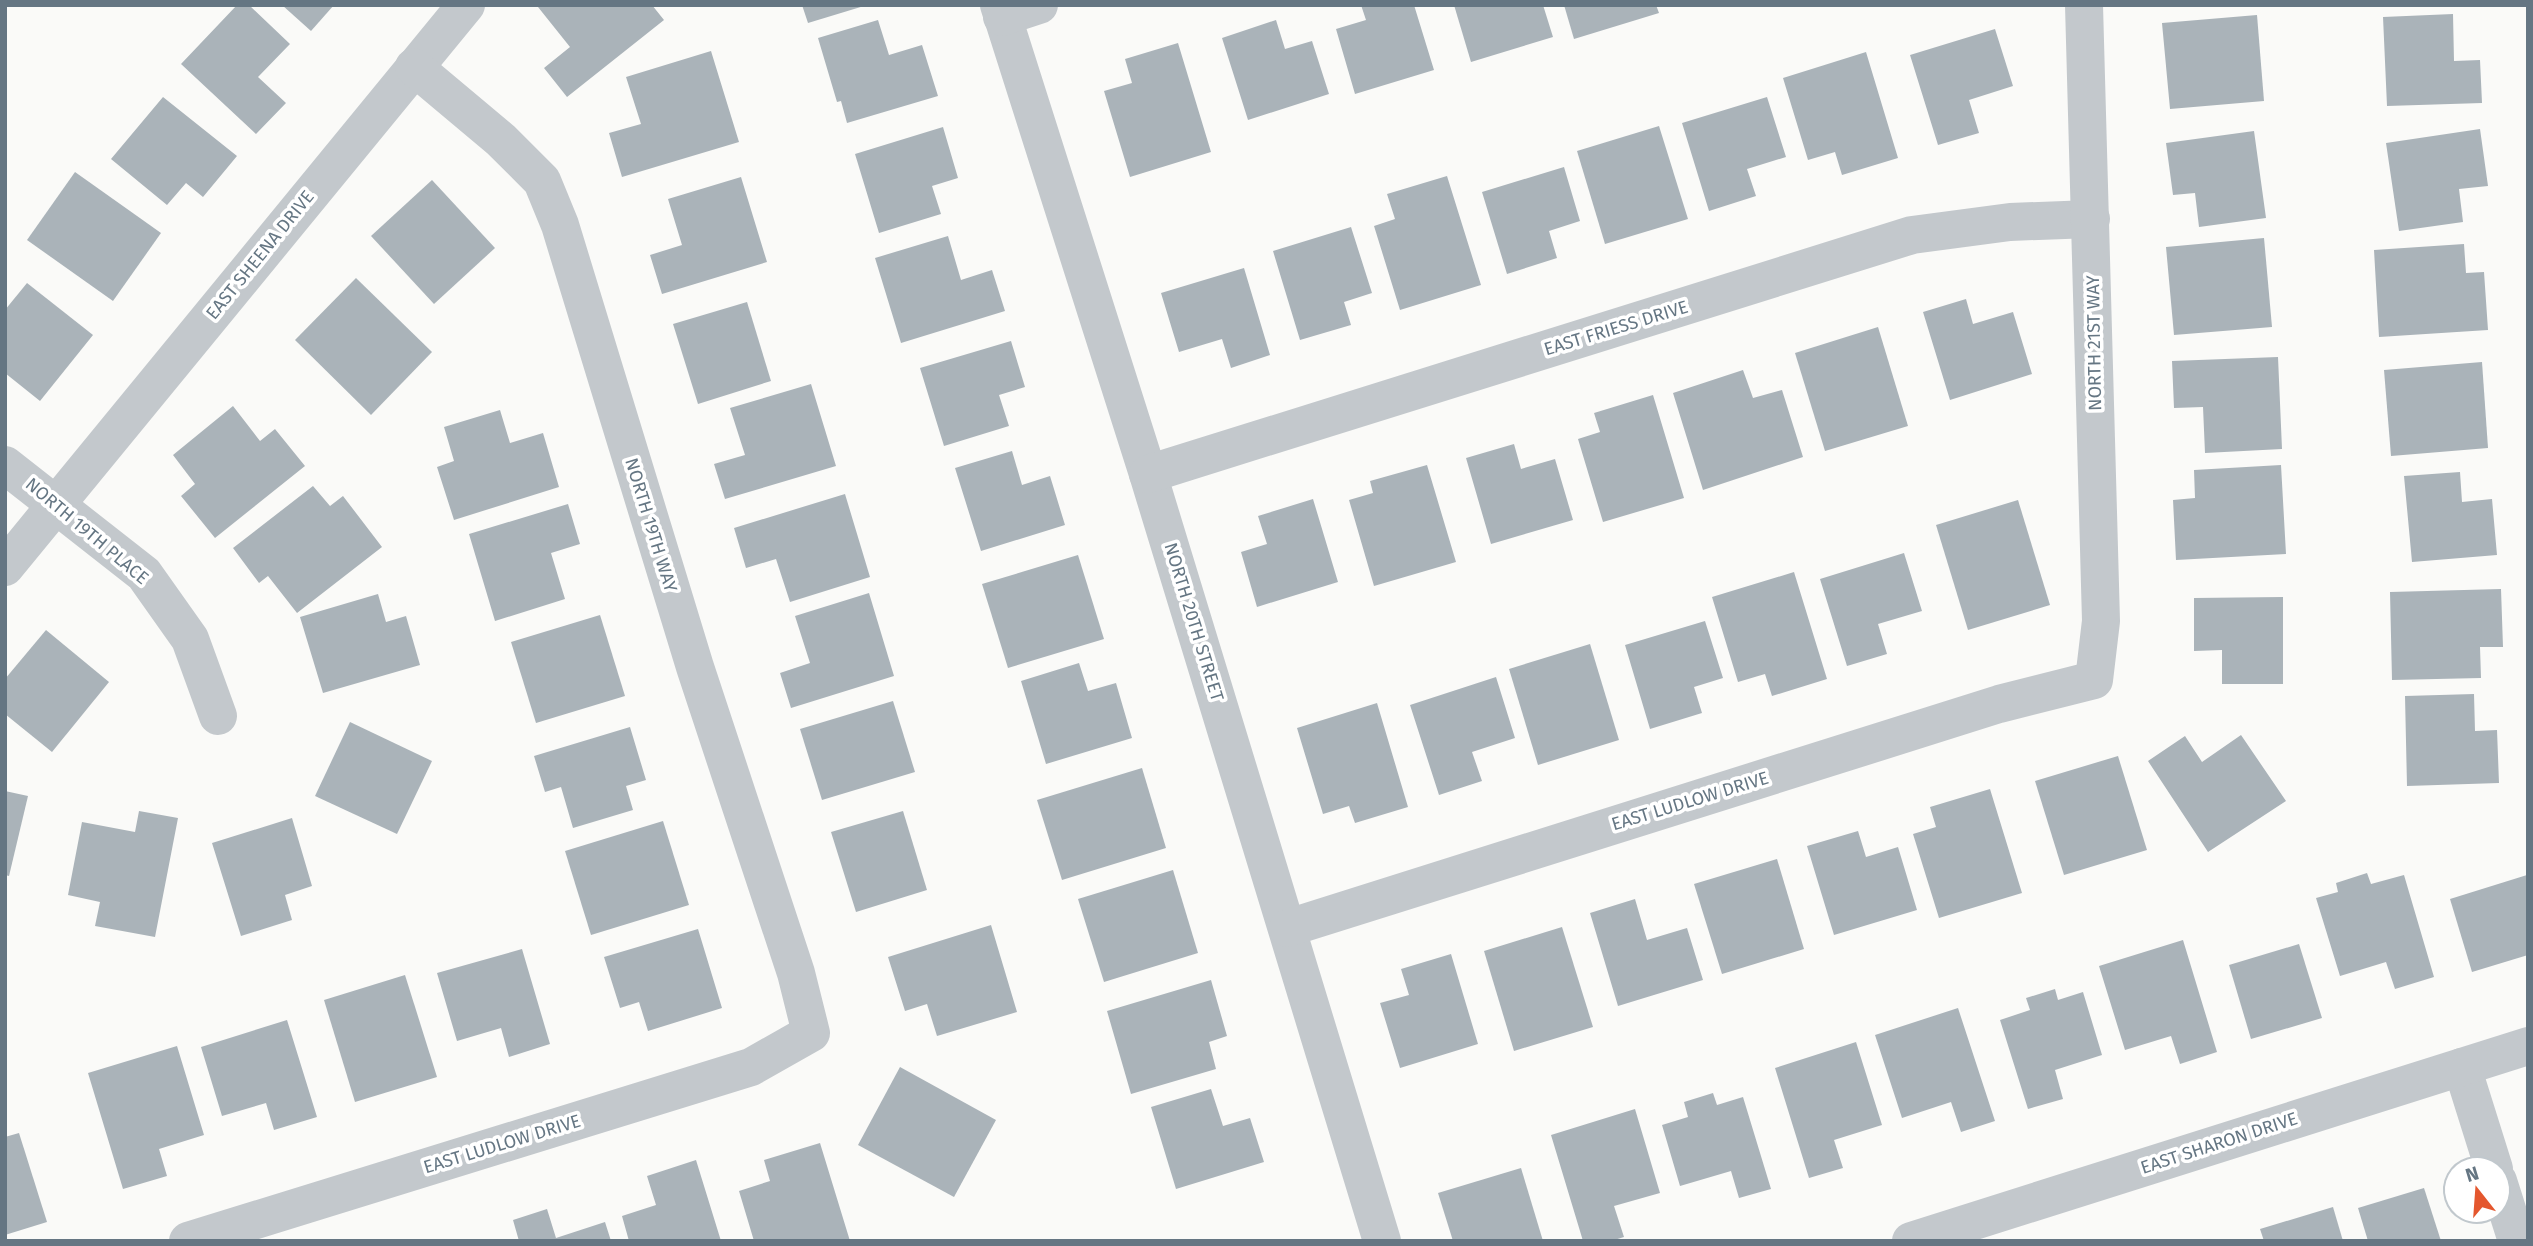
<svg xmlns="http://www.w3.org/2000/svg" width="2533" height="1246" viewBox="0 0 2533 1246" font-family="'Fira Sans',sans-serif">
<rect width="100%" height="100%" fill="#fafaf8"/>
<g fill="#aab3b9">
<polygon points="237,5 249,5 290,44 258,77 286,103 256,134 181,64"/>
<polygon points="282,5 334,5 311,31"/>
<polygon points="540,5 652,5 664,20 567,97 544,68 570,47 538,7"/>
<polygon points="802,5 864,5 864,6 808,23"/>
<polygon points="1361,5 1414,5 1434,70 1355,94 1336,29 1366,20"/>
<polygon points="1454,5 1543,5 1553,37 1471,62"/>
<polygon points="1564,5 1656,5 1659,13 1574,39"/>
<polygon points="2453,14 2454,61 2480,60 2482,103 2387,106 2383,17"/>
<polygon points="2257,15 2264,101 2170,109 2162,23"/>
<polygon points="878,20 889,55 922,45 938,96 847,123 841,101 837,102 818,38"/>
<polygon points="1276,20 1285,49 1312,41 1329,94 1248,120 1222,38"/>
<polygon points="1995,29 2013,86 1969,100 1979,133 1938,145 1910,55"/>
<polygon points="1178,43 1211,152 1130,177 1104,91 1132,83 1125,59"/>
<polygon points="711,51 739,142 622,177 609,133 641,124 626,77"/>
<polygon points="1866,52 1898,158 1842,175 1835,152 1808,160 1783,78"/>
<polygon points="163,97 237,156 203,197 186,183 167,205 111,159"/>
<polygon points="1767,97 1786,157 1747,169 1756,196 1709,211 1682,123"/>
<polygon points="1659,126 1688,219 1605,244 1577,151"/>
<polygon points="943,127 958,178 932,186 941,214 879,233 855,154"/>
<polygon points="2480,129 2488,186 2459,189 2463,222 2399,231 2386,143"/>
<polygon points="2254,131 2266,218 2199,227 2195,193 2173,195 2166,143"/>
<polygon points="1564,167 1580,221 1549,231 1557,258 1507,274 1482,192"/>
<polygon points="75,172 161,233 113,301 27,240"/>
<polygon points="1447,176 1481,285 1400,310 1374,226 1395,219 1387,194"/>
<polygon points="741,177 767,262 662,294 650,255 682,245 668,199"/>
<polygon points="432,180 495,248 434,304 371,236"/>
<polygon points="1351,227 1372,293 1344,302 1351,325 1300,340 1273,251"/>
<polygon points="948,236 961,280 992,270 1005,311 901,343 875,258"/>
<polygon points="2264,238 2272,327 2174,335 2166,247"/>
<polygon points="2464,244 2466,273 2484,272 2488,330 2379,337 2374,250"/>
<polygon points="1244,268 1270,355 1231,368 1222,339 1179,352 1161,293"/>
<polygon points="356,278 432,352 371,415 295,340"/>
<polygon points="27,283 93,335 40,401 5,373 5,310"/>
<polygon points="1966,299 1973,324 2013,312 2032,374 1950,400 1923,312"/>
<polygon points="747,302 771,381 698,404 673,324"/>
<polygon points="1878,327 1908,426 1825,451 1795,353"/>
<polygon points="1011,341 1025,387 999,395 1009,426 944,446 920,368"/>
<polygon points="2278,357 2282,449 2205,453 2203,407 2174,408 2172,361"/>
<polygon points="2482,362 2488,448 2391,456 2384,370"/>
<polygon points="1743,370 1753,398 1782,390 1803,457 1703,490 1673,393"/>
<polygon points="811,384 836,466 725,499 714,464 745,455 730,408"/>
<polygon points="1653,395 1684,498 1603,522 1578,439 1600,432 1594,413"/>
<polygon points="233,406 260,441 275,429 305,466 215,538 181,496 195,484 173,455"/>
<polygon points="500,410 510,443 543,433 559,487 454,520 437,467 454,461 444,427"/>
<polygon points="1514,444 1521,469 1555,459 1573,520 1491,544 1466,458"/>
<polygon points="1012,451 1022,485 1050,476 1065,525 981,551 955,468"/>
<polygon points="1427,465 1456,562 1374,586 1349,500 1373,493 1370,481"/>
<polygon points="2281,465 2286,554 2176,560 2173,500 2195,498 2194,470"/>
<polygon points="2460,472 2462,502 2492,499 2497,555 2412,562 2404,476"/>
<polygon points="313,486 330,506 343,496 382,547 297,613 268,576 259,583 233,548"/>
<polygon points="845,494 870,577 790,602 776,559 746,568 734,528"/>
<polygon points="1313,499 1338,582 1257,607 1241,552 1267,544 1258,516"/>
<polygon points="2018,500 2050,605 1968,630 1936,525"/>
<polygon points="568,504 580,544 551,553 565,599 495,621 469,534"/>
<polygon points="1904,553 1922,611 1878,624 1887,654 1847,666 1820,579"/>
<polygon points="1078,555 1104,639 1008,668 982,584"/>
<polygon points="1794,572 1827,679 1772,696 1765,674 1738,682 1712,597"/>
<polygon points="2501,589 2503,647 2480,647 2481,678 2392,680 2390,592"/>
<polygon points="869,593 894,676 791,708 780,673 810,663 795,616"/>
<polygon points="378,594 386,622 406,616 420,665 323,693 300,617"/>
<polygon points="2283,597 2283,684 2222,684 2222,650 2194,651 2194,598"/>
<polygon points="600,615 625,696 536,723 511,642"/>
<polygon points="1705,621 1723,678 1694,687 1702,713 1650,729 1625,645"/>
<polygon points="46,630 109,682 52,752 5,714 5,679"/>
<polygon points="1590,644 1619,740 1538,765 1509,669"/>
<polygon points="1079,663 1088,691 1116,683 1132,738 1046,764 1021,681"/>
<polygon points="1496,677 1515,738 1472,752 1482,781 1439,795 1410,705"/>
<polygon points="2474,694 2475,731 2497,730 2499,783 2407,786 2405,696"/>
<polygon points="893,701 915,772 822,800 800,729"/>
<polygon points="1377,703 1408,807 1355,823 1349,806 1323,814 1297,728"/>
<polygon points="350,722 432,761 397,834 315,796"/>
<polygon points="630,727 646,780 626,786 633,810 573,828 561,787 545,792 534,756"/>
<polygon points="2241,735 2286,801 2208,852 2148,761 2185,736 2202,762"/>
<polygon points="2118,756 2147,850 2064,875 2035,781"/>
<polygon points="1142,768 1166,848 1062,880 1037,800"/>
<polygon points="1990,789 2022,893 1939,918 1913,834 1936,827 1930,807"/>
<polygon points="5,791 28,796 9,876 5,875"/>
<polygon points="139,811 178,818 155,937 95,926 100,902 68,895 82,822 135,832"/>
<polygon points="903,811 927,890 856,912 831,832"/>
<polygon points="292,818 312,886 285,895 292,920 241,936 212,843"/>
<polygon points="663,821 689,905 591,935 565,851"/>
<polygon points="1858,831 1866,857 1898,847 1917,910 1834,935 1807,846"/>
<polygon points="1777,859 1804,949 1722,974 1694,884"/>
<polygon points="1173,870 1198,953 1104,982 1078,899"/>
<polygon points="2367,873 2371,884 2404,875 2434,977 2395,989 2386,962 2340,976 2316,898 2338,892 2336,883"/>
<polygon points="2527,875 2528,955 2472,972 2450,899"/>
<polygon points="1635,899 1647,940 1687,928 1703,980 1618,1006 1590,913"/>
<polygon points="991,925 1017,1012 937,1036 927,1004 905,1011 888,957"/>
<polygon points="1562,927 1593,1027 1514,1051 1484,951"/>
<polygon points="698,929 722,1008 648,1031 639,1002 620,1008 604,957"/>
<polygon points="2183,940 2217,1052 2180,1064 2171,1036 2125,1050 2099,966"/>
<polygon points="2299,944 2322,1018 2251,1039 2229,965"/>
<polygon points="522,949 550,1044 509,1057 501,1028 457,1041 437,973"/>
<polygon points="1451,954 1478,1044 1400,1068 1380,1003 1409,995 1401,969"/>
<polygon points="405,975 437,1077 355,1102 324,1000"/>
<polygon points="1211,980 1227,1036 1209,1042 1216,1069 1131,1094 1107,1011"/>
<polygon points="2055,989 2058,1000 2083,992 2102,1055 2055,1070 2063,1099 2028,1109 2000,1020 2030,1010 2026,998"/>
<polygon points="1958,1008 1995,1121 1961,1132 1951,1102 1902,1118 1875,1035"/>
<polygon points="287,1020 317,1117 274,1130 266,1103 222,1116 201,1047"/>
<polygon points="1856,1042 1882,1125 1834,1140 1843,1168 1809,1178 1775,1068"/>
<polygon points="177,1046 204,1135 159,1149 167,1176 123,1189 88,1073"/>
<polygon points="900,1067 996,1120 954,1197 858,1145"/>
<polygon points="1211,1089 1223,1126 1250,1118 1264,1162 1176,1189 1151,1107"/>
<polygon points="1713,1093 1717,1105 1743,1097 1771,1189 1739,1198 1731,1171 1680,1186 1662,1125 1688,1117 1684,1102"/>
<polygon points="1635,1109 1660,1193 1614,1206 1624,1237 1611,1241 1583,1241 1551,1135"/>
<polygon points="19,1133 47,1222 5,1235 5,1137"/>
<polygon points="820,1143 850,1241 754,1241 739,1191 770,1181 764,1160"/>
<polygon points="696,1160 721,1241 629,1241 622,1216 656,1205 647,1176"/>
<polygon points="1521,1168 1543,1241 1453,1241 1438,1193"/>
<polygon points="2424,1188 2441,1241 2368,1241 2358,1208"/>
<polygon points="2333,1207 2343,1241 2264,1241 2260,1229"/>
<polygon points="547,1209 556,1238 605,1222 611,1241 519,1241 513,1220"/>
</g>
<g fill="none" stroke-linecap="round" stroke-linejoin="round">
<g stroke="#c3c8cc" stroke-width="38">
<polyline points="999,5 1148,474 1382,1241"/>
<polyline points="1002,17 1039,5"/>
<polyline points="5,465 144,574 190,639 218,716"/>
<polyline points="1148,474 1912,235 2010,222 2091,219"/>
<polyline points="5,567 466,5"/>
<polyline points="1288,928 1999,704 2094,680 2101,621 2084,5"/>
<polyline points="2462,1067 2494,1169"/>
<polyline points="2498,1181 2517,1241"/>
<polyline points="188,1241 751,1067 811,1033 796,973 695,667 560,225 542,181 501,140 414,67"/>
<polyline points="1911,1241 2528,1046"/>
</g>
</g>
<g text-anchor="middle" stroke-width="7" stroke-linejoin="round" paint-order="stroke">
<g font-size="18" fill="#657683" stroke="#fff">
<text transform="translate(260 255) rotate(-51)" y="6">EAST SHEENA DRIVE</text>
<text transform="translate(1616 328) rotate(-17)" y="6">EAST FRIESS DRIVE</text>
<text transform="translate(2094 343) rotate(-91)" y="6">NORTH 21ST WAY</text>
<text transform="translate(651 525) rotate(73)" y="6">NORTH 19TH WAY</text>
<text transform="translate(87 531) rotate(40)" y="6">NORTH 19TH PLACE</text>
<text transform="translate(1194 622) rotate(73)" y="6">NORTH 20TH STREET</text>
<text transform="translate(1690 801) rotate(-17)" y="6">EAST LUDLOW DRIVE</text>
<text transform="translate(2219 1143) rotate(-18)" y="6">EAST SHARON DRIVE</text>
<text transform="translate(502 1144) rotate(-17)" y="6">EAST LUDLOW DRIVE</text>
</g>
</g>
<rect width="2533" height="1246" fill="none" stroke="#657683" stroke-width="14"/>
<g transform="translate(2477 1190) rotate(343)"><circle r="33" fill="#ffffff" stroke="#c1c8cd" stroke-width="2"/>
<path d="M0-5L12 26L0 18L-12 26Z" fill="#e4572e"/>
<text y="-10" font-size="19" font-weight="bold" text-anchor="middle" fill="#657683">N</text>
</g>
</svg>
